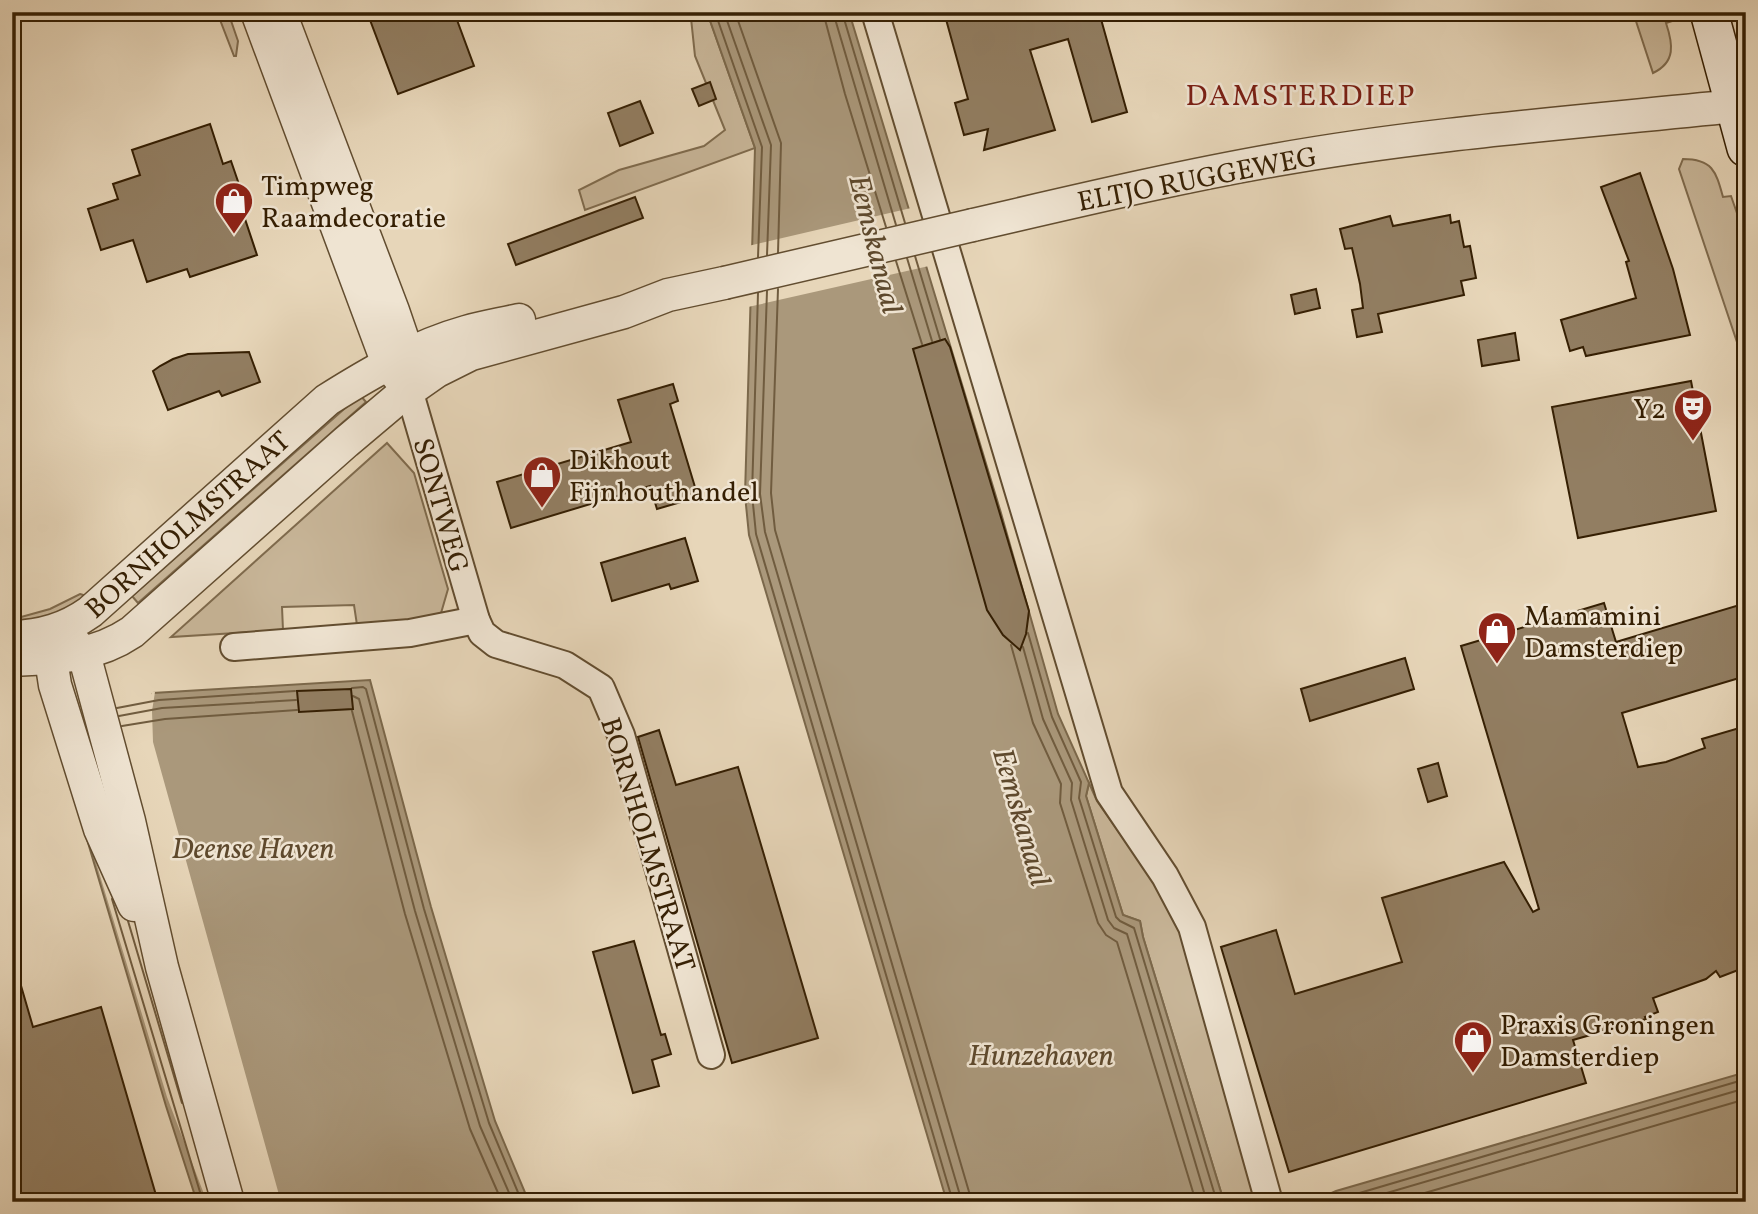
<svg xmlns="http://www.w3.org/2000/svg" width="1758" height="1214" viewBox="0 0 1758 1214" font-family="Vollkorn,serif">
<rect width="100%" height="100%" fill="#e7d6b9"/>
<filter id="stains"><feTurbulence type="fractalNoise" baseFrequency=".00286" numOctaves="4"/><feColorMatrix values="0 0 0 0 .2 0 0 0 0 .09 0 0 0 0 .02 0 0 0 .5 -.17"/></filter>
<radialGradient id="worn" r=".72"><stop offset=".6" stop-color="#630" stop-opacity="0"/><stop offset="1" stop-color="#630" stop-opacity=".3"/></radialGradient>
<g fill="#c9b79a" stroke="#7f6b4e" stroke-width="2">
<polygon points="217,12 228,12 238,41 236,56 234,56"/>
<polygon points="697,12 707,12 755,148 585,210 579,190 619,170 704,146 725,130 695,56 691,18"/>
<path d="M1633 12H1669L1672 21 1666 23C1673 44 1676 62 1653 73Z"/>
<path d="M1683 159C1713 159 1716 172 1723 197L1731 196 1746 239V369L1679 169Z"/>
<polygon points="360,395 366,402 138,603 132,596"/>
<polygon points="387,443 414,473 448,589 439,620 357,625 354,605 282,607 283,630 171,637"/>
<polygon points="80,594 93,598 21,630 21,617 50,609"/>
<polygon points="1089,783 1097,801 1168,902 1185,945 1260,1202 1224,1202 1143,937 1140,921 1123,915 1086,796"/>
</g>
<g fill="#aa987b" stroke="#7b684b" stroke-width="2">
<polygon points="707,12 849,12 1001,513 1058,714 1089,783 1086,796 1123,915 1140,921 1143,937 1224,1202 947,1202 749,535 745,495 755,148"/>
<polygon points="370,680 431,907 495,1121 529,1202 197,1202 166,1106 49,711 152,696 153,693"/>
<polygon points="1746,1072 1746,1202 1316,1202 1316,1200 1336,1191"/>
</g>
<g fill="#e7d6b9">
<polygon points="911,208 929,266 748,307 748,246"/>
<polygon points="152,692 155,692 152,711 153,742 281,1202 207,1202 167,1097 49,707 152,694"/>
</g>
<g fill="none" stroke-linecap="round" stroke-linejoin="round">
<g stroke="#705c3f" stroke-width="2">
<polyline points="715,12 762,147 758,257"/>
<polyline points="724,12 771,145 767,255"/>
<polyline points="735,12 781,143 778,253"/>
<polyline points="823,12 845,94 886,227"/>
<polyline points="833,12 896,225"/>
<polyline points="842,12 905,223"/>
<polyline points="915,256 940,339"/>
<polyline points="907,258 932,341"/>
<polyline points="896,261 922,344"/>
<polyline points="778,289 771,493 775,530 972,1202"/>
<polyline points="767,291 760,494 765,532 962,1202"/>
<polyline points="758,293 752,494 756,534 953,1202"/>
<polyline points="1028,633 1052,717 1081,782 1079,798 1116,917 1120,921 1134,928 1217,1202"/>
<polyline points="1011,645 1033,723 1061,784 1060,803 1098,923 1106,935 1117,942 1196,1202"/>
<polyline points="1023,647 1043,719 1072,783 1071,800 1108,920 1114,928 1127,934 1207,1202"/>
<polyline points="352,688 363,687 366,689 424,909 489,1123 522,1202"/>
<polyline points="353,696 359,699 415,911 480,1126 513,1202"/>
<polyline points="117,708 159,700 295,691"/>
<polyline points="352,711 405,914 470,1129 502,1202"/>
<polyline points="119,716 162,708 296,700"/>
<polyline points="122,726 165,719 297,710"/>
<polyline points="112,899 203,1202"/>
<polyline points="128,921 182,1103"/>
<polyline points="1329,1202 1746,1079"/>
<polyline points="1356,1202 1746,1088"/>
<polyline points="1394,1202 1746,1099"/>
</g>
</g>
<g fill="#927e62" stroke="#351f03" stroke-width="2">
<polygon points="367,12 454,12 474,66 398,94"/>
<polygon points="944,12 1099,12 1127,112 1092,122 1068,39 1030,50 1055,130 984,150 988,129 964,135 955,103 968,99"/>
<polygon points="710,82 716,99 699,106 692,89"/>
<polygon points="640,101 653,133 620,146 608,113"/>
<polygon points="210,124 223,164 231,161 245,202 240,204 257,255 190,277 187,269 147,282 133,240 101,250 88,209 118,199 113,184 140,175 132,150"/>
<polygon points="1640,173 1673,269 1690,335 1586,356 1583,347 1570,351 1561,320 1636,298 1626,262 1629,261 1601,187"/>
<polygon points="635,197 643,218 516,265 508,244"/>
<polygon points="1450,215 1451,223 1459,221 1464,247 1470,246 1476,278 1461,281 1464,295 1378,314 1382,332 1357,337 1352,310 1363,308 1360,284 1352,248 1345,249 1340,229 1390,216 1393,226"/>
<polygon points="1316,289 1320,308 1295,314 1291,295"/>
<polygon points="1515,333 1519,360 1482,366 1478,340"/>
<polygon points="945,339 950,347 1029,611 1026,634 1020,650 1003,635 987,610 913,349"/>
<polygon points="249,352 260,382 222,396 219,391 168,410 153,371 160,366 173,359 188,354"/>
<polygon points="1691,381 1716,511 1578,538 1552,407"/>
<polygon points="673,384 678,401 670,404 698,497 657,509 650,486 511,528 497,482 631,442 618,400"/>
<polygon points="685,538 698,581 671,589 669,584 612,601 601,563"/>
<polygon points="1604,603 1616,642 1746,603 1746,676 1622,713 1638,767 1666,762 1705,748 1702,739 1746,726 1746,967 1720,977 1716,971 1706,979 1653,998 1658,1012 1645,1017 1646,1019 1573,1040 1586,1083 1289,1172 1221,947 1276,930 1295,994 1402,962 1382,898 1504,862 1533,912 1539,909 1461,646"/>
<polygon points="1405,658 1414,689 1310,721 1301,689"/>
<polygon points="351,689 353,709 299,712 297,691"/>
<polygon points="659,730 676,785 738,767 818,1038 732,1063 638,737"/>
<polygon points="1438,763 1447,796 1428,802 1418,769"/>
<polygon points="634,941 661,1035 665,1034 671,1054 652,1060 659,1086 633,1093 593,952"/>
<polygon points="17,972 33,1027 101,1007 158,1202 12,1202 12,973"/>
</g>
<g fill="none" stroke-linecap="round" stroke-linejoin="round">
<g stroke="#624d30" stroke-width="30">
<g id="minor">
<polyline points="875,12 1109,793 1165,876 1192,927 1269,1202"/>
<polyline points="409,390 476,620 482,633 496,644 565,665 601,688 621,735 711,1055"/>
<polyline points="234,647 410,633 476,620"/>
</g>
</g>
<g stroke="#624d30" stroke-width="35">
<g id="tertiary">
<polyline points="257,12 388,364 402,381"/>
<polyline points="285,26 393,311 408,355 409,375"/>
<path d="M973 225C1073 202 1173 178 1275 160 1426 133 1581 122 1734 106"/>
<path d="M12 637C42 636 66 629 90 612L327 400C370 373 416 346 466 332 484 327 502 324 519 320"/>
<polyline points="71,639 84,654 129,821 162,967 228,1202"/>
<polyline points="58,640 51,659 55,685 100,829 134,905"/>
<path d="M12 660C56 658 95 657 132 632L346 442 397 399 437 371 471 354 624 312 668 295 724 283"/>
</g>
</g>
<g stroke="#351f03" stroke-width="40">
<polyline id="secondary" points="1709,12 1746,148"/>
</g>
<use href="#minor" stroke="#efe4d2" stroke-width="26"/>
<use href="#tertiary" stroke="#efe4d2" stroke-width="32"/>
<use href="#secondary" stroke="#efe4d2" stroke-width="37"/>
<g stroke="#624d30" stroke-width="35" stroke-linecap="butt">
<polyline id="tertiary-bridge" points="724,283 973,225"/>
</g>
<use href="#tertiary-bridge" stroke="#efe4d2" stroke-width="32"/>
</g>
<defs>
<g id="shop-pin" transform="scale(2.0125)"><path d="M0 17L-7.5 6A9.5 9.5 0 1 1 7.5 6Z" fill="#8f2418" stroke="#efe4d2"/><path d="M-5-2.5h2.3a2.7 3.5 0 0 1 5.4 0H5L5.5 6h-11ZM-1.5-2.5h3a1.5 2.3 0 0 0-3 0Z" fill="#fff"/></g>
<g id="theatre-pin" transform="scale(2.0125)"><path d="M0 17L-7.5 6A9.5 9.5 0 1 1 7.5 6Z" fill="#8f2418" stroke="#efe4d2"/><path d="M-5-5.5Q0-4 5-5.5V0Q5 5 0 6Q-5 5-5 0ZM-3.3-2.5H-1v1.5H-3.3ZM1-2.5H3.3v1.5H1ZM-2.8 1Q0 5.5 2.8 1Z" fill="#fff"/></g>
</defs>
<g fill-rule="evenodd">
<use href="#shop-pin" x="234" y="201"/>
<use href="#theatre-pin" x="1693" y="408"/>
<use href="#shop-pin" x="542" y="475"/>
<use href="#shop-pin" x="1497" y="631"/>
<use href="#shop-pin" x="1473" y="1040"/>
</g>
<g text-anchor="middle" stroke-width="5" stroke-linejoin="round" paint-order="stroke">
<g font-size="28" fill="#351f03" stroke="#efe4d2">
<text transform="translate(1197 178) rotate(-11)" y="10">ELTJO RUGGEWEG</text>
<text transform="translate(442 505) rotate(74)" y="10">SONTWEG</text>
<text transform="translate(187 524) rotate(-42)" y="10">BORNHOLMSTRAAT</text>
<text transform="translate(649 844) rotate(73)" y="10">BORNHOLMSTRAAT</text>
</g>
<g font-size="28" fill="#351f03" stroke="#efe4d2" text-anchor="start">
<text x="261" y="195">Timpweg<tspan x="261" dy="32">Raamdecoratie</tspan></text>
<text x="1666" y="418" text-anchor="end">Y2</text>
<text x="569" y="469">Dikhout<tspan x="569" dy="32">Fijnhouthandel</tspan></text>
<text x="1524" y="625">Mamamini<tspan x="1524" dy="32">Damsterdiep</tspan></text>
<text x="1500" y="1034">Praxis Groningen<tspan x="1500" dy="32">Damsterdiep</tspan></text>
</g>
<g font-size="30" letter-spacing="2" fill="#7a1f14" stroke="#efe4d2">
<text x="1301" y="105">DAMSTERDIEP</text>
</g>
<g font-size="30" font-style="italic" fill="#5e492d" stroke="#efe4d2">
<text transform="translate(876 244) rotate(76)" y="10">Eemskanaal</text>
<text transform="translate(1022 817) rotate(74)" y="10">Eemskanaal</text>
<text x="253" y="858">Deense Haven</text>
<text x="1041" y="1065">Hunzehaven</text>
</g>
</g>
<rect width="1758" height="1214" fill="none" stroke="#e7d6b9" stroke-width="42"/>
<rect x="14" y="14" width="1730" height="1186" fill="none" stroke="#351f03" stroke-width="3.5"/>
<rect x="21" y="21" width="1716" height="1172" fill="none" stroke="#351f03" stroke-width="2"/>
<rect width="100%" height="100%" filter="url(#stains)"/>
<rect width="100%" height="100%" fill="url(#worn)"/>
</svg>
